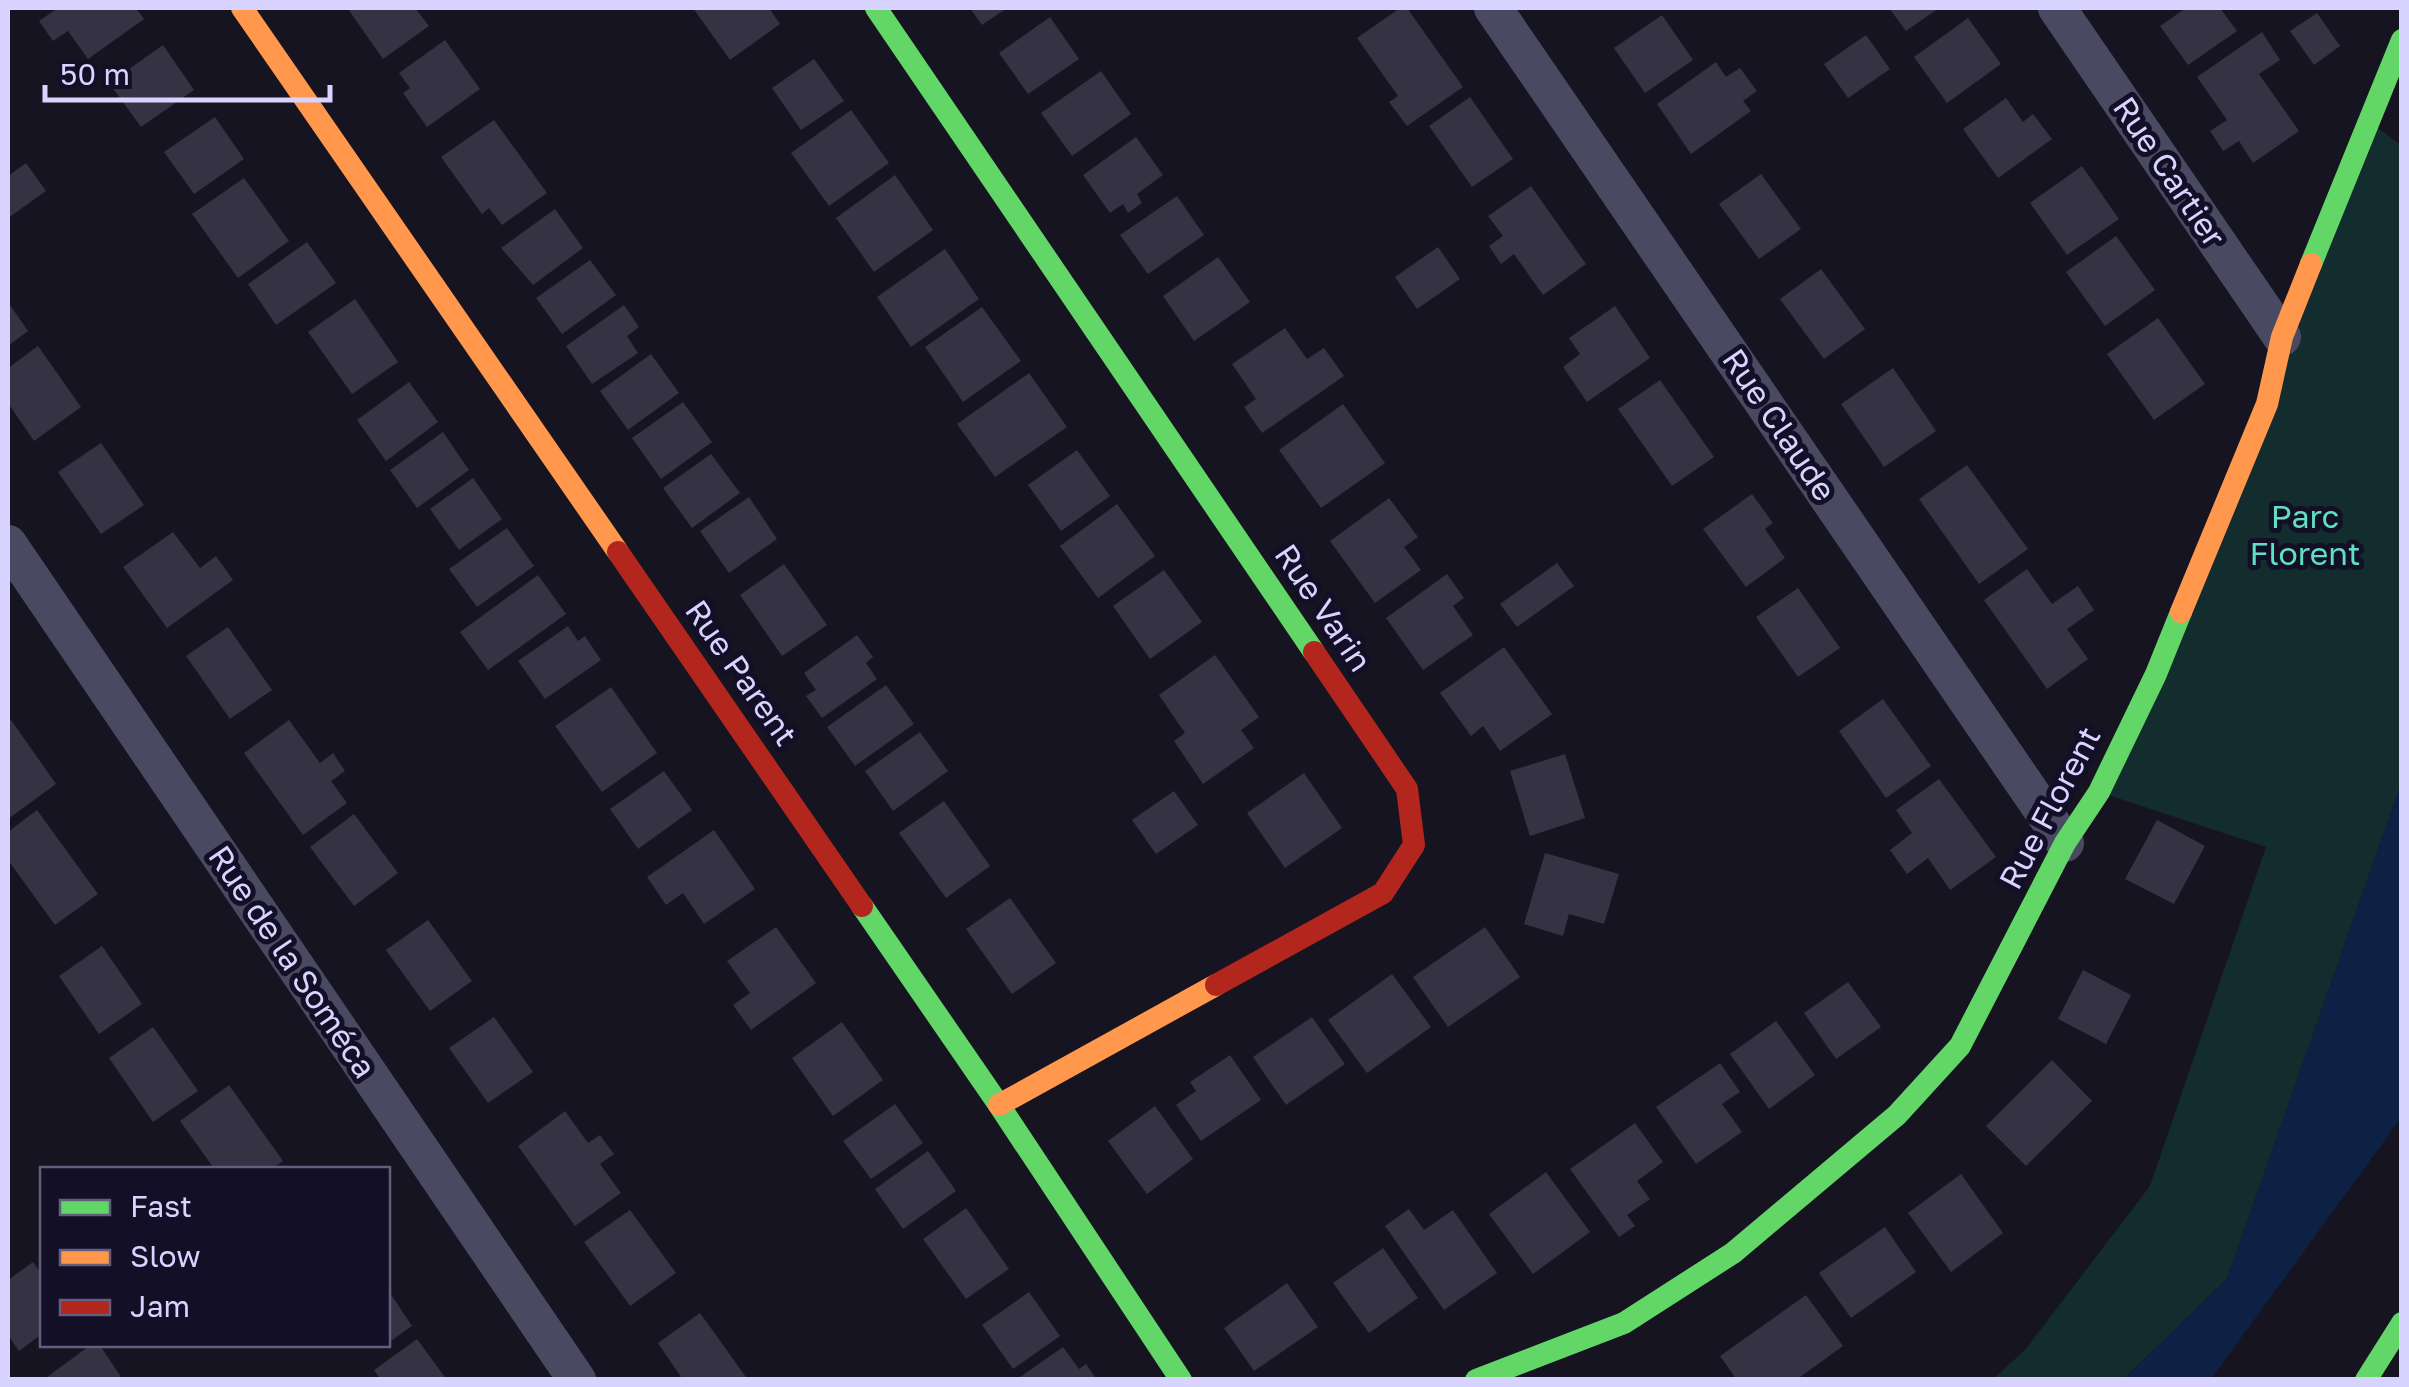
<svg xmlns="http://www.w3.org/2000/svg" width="2409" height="1387" viewBox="0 0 2409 1387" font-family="'Golos Text',sans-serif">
<rect width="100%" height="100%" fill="#161421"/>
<polygon fill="#132c2d" points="2368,121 2402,146 2401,784 2227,1279 2124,1379 1992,1380 2025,1350 2150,1186 2266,847 2099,792"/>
<polygon fill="#0d2144" points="2401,784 2401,1118 2211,1379 2124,1379 2227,1279"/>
<g fill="#343243">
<polygon points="58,8 136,8 144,19 88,59 68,31 53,41 39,21"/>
<polygon points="350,8 415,8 429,26 383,59 348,9"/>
<polygon points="693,8 769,8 780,24 730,60"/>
<polygon points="970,8 1007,8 982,25"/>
<polygon points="1400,8 1407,8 1463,87 1407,126 1389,102 1398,96 1357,38"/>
<polygon points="1889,8 1939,8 1906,31"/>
<polygon points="2186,8 2220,8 2237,31 2188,65 2160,26"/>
<polygon points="2317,13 2340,46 2314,65 2290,31"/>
<polygon points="1662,15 1693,60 1645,93 1614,48"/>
<polygon points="1050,17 1079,59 1028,94 999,53"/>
<polygon points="1968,18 2001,64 1947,103 1914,57"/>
<polygon points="2262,32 2280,60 2259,74 2299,131 2253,163 2239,141 2223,151 2210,131 2227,120 2197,77"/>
<polygon points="1866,35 1890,69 1848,98 1824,64"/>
<polygon points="445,40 480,89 427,127 403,93 410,88 399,73"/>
<polygon points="163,45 194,90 141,127 109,83"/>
<polygon points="814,59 844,101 801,130 772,88"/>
<polygon points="1716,62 1726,77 1740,68 1757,91 1743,101 1751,111 1691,154 1657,104"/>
<polygon points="1101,71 1131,114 1072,156 1041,113"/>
<polygon points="1470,97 1513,159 1472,187 1429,126"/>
<polygon points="2006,98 2023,122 2033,114 2052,139 1998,178 1963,129"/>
<polygon points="851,110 889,163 829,206 791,153"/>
<polygon points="215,117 244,159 194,194 164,152"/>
<polygon points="494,120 547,193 502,225 489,208 482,214 441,157"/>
<polygon points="1136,137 1163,175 1137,194 1142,203 1128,213 1123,204 1110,213 1083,175"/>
<polygon points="26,163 46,191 8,218 8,176"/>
<polygon points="2082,166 2119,219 2067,255 2030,203"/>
<polygon points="1761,174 1801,229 1759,259 1719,204"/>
<polygon points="895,175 933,230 874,272 836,218"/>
<polygon points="244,178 289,241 238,278 192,214"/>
<polygon points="1531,186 1586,264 1543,295 1514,254 1501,264 1489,246 1503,236 1488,216"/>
<polygon points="1177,196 1204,235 1148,274 1120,235"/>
<polygon points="555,209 583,248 533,285 501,248"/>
<polygon points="2116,236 2155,290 2105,326 2066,272"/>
<polygon points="307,242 336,283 276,325 248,284"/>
<polygon points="1438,247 1460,279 1417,309 1395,277"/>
<polygon points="945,249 979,299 911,347 877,297"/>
<polygon points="1218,257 1250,302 1194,341 1163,296"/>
<polygon points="590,260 616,295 562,334 536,298"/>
<polygon points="1821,269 1865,329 1824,359 1780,299"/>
<polygon points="355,299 398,362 352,394 308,332"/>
<polygon points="8,302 28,331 8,346"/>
<polygon points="624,305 639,327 627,336 638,353 592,384 566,346"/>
<polygon points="1615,306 1650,358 1587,402 1563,367 1580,354 1569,338"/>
<polygon points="982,307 1021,361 963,402 925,347"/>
<polygon points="2158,318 2205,384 2154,420 2107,354"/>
<polygon points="1285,328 1307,359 1324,348 1344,376 1262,433 1244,407 1256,399 1232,364"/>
<polygon points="38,346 81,407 34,441 8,403 8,368"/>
<polygon points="651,354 679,393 628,430 600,391"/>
<polygon points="1893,368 1936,431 1884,467 1841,404"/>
<polygon points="1029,373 1067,427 995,477 957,424"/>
<polygon points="1660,380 1714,457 1672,486 1618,409"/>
<polygon points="409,382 438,422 386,461 357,420"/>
<polygon points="683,402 712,442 661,479 632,438"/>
<polygon points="1343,404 1385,463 1321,508 1279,450"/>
<polygon points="443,432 469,470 417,508 390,470"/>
<polygon points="101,443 144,505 101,534 58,472"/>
<polygon points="1077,450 1110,496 1061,531 1028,485"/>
<polygon points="711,454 740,493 692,528 663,488"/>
<polygon points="1967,465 2028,549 1979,584 1919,499"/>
<polygon points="473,478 502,519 459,550 430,509"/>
<polygon points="1752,494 1773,523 1765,529 1785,558 1746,587 1703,529"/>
<polygon points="749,497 777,539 729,573 700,531"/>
<polygon points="1389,498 1418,537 1404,547 1421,570 1375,603 1330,541"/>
<polygon points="1117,504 1155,556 1098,598 1060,546"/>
<polygon points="507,528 534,566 477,607 449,569"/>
<polygon points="173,532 200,568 216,556 233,580 167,628 123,567"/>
<polygon points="1557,563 1574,586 1517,627 1500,604"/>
<polygon points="784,564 827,625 782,656 740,595"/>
<polygon points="2027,569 2052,604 2078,586 2094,610 2067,629 2088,659 2047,689 1984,600"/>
<polygon points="1164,570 1202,622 1150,659 1113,606"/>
<polygon points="1447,574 1464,598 1453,606 1473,635 1423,670 1386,618"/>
<polygon points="538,575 566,614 488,670 460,632"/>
<polygon points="1798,588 1840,648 1798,677 1756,617"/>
<polygon points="568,626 578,641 585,636 601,660 545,699 518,661"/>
<polygon points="228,627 272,690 230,719 186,656"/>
<polygon points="857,635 873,657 866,663 877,679 822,718 806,696 816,690 804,673"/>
<polygon points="1504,647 1552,714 1500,751 1483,726 1471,736 1440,693"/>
<polygon points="1215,655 1259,717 1241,730 1254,748 1203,784 1174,741 1185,733 1159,695"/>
<polygon points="886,685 914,724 855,766 827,727"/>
<polygon points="611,687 657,753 602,792 555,726"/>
<polygon points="1883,699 1931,766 1886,798 1839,731"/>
<polygon points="11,720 56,784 8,819 8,723"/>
<polygon points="289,720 320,763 333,753 345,771 331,781 347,803 303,835 244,753"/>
<polygon points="920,732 948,771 893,811 865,771"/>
<polygon points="1565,754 1585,818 1530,836 1510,771"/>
<polygon points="664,771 692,810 638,849 610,809"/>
<polygon points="1304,773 1342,828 1285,868 1247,813"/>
<polygon points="1939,779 1996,857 1950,890 1928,858 1907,874 1890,850 1912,833 1896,810"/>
<polygon points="1174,791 1198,825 1156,854 1132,820"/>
<polygon points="944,801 990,866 946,898 899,833"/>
<polygon points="37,810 98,894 55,925 8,860 8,832"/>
<polygon points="354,814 398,873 354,906 310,847"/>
<polygon points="2157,820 2205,846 2174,904 2125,879"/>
<polygon points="714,830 755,889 704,924 683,893 666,905 647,877"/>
<polygon points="1545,853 1619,874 1604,924 1569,914 1563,936 1524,924"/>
<polygon points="1010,898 1056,963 1012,994 966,929"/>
<polygon points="428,920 472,981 430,1011 386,950"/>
<polygon points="776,927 816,983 751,1030 733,1005 750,993 727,961"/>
<polygon points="1485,927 1520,977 1448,1027 1413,977"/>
<polygon points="102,946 142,1004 99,1034 59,976"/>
<polygon points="2083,970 2131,995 2106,1044 2058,1019"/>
<polygon points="1392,974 1431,1027 1367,1073 1328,1020"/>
<polygon points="1848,982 1881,1027 1836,1059 1804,1013"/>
<polygon points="494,1017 533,1072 488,1103 449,1048"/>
<polygon points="1312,1017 1345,1064 1286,1105 1253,1057"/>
<polygon points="1776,1021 1815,1075 1769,1109 1730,1054"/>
<polygon points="842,1022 883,1080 833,1116 792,1058"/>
<polygon points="153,1027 198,1091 153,1122 109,1058"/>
<polygon points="1230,1055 1261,1100 1201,1141 1176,1105 1196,1091 1190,1082"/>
<polygon points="2052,1060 2092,1101 2026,1166 1986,1126"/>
<polygon points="1720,1063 1740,1092 1722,1104 1742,1132 1696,1164 1656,1107"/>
<polygon points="229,1085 283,1161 271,1170 215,1170 180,1121"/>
<polygon points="895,1104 923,1143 871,1179 843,1141"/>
<polygon points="1155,1106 1193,1159 1147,1194 1108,1141"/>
<polygon points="565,1111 588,1143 600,1135 614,1154 600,1164 621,1193 575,1226 518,1146"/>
<polygon points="1635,1123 1663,1162 1637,1181 1650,1199 1627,1215 1635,1226 1619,1237 1570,1169"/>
<polygon points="928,1151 956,1191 903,1229 875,1189"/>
<polygon points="1546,1172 1590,1232 1533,1274 1489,1214"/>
<polygon points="1961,1174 2003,1233 1951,1272 1908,1213"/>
<polygon points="966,1208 1009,1269 966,1299 923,1239"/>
<polygon points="1409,1209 1424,1230 1453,1210 1497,1273 1444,1310 1385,1226"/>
<polygon points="630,1210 676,1273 630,1306 584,1242"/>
<polygon points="1885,1227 1916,1272 1851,1318 1819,1273"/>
<polygon points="1383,1248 1418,1298 1369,1333 1333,1283"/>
<polygon points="33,1262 42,1275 42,1334 19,1351 8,1335 8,1280"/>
<polygon points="1287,1283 1318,1327 1254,1371 1224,1328"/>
<polygon points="388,1290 412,1326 388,1343"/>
<polygon points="1029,1292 1060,1336 1013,1369 982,1325"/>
<polygon points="1806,1295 1843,1346 1796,1380 1737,1380 1720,1356"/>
<polygon points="700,1313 746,1377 743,1380 683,1380 658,1343"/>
<polygon points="417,1339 447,1380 381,1380 374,1370"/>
<polygon points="92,1344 99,1344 123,1380 43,1380"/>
<polygon points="1063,1347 1079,1369 1086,1364 1097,1380 1022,1380 1020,1377"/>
</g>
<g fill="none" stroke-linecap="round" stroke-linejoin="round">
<g stroke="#4a4962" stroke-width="38">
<polyline points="1493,8 2065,843"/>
<polyline points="2057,8 2282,337"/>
<polyline points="8,544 577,1380"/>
</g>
<g stroke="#63d668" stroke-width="22">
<polyline points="876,8 1314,652"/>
<polyline points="2311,264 2402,40"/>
<polyline points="862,906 999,1105 1181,1380"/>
<polyline points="1476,1380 1624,1323 1733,1253 1897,1115 1960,1046 2065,843 2099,792 2156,674 2181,612"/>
<polyline points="2366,1380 2402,1323"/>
</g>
<g stroke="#ff974d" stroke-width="22">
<polyline points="242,8 618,552"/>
<polyline points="2181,612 2267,404 2282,337 2311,264"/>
<polyline points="999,1105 1216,985"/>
</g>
<g stroke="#b3261e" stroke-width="22">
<polyline points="618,552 862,906"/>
<polyline points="1216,985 1383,893 1414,845 1407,789 1314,652"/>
</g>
</g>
<g text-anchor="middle" stroke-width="10" stroke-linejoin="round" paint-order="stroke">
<g font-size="32" fill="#d9d4ff" stroke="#130f26">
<text transform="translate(2169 172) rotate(56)" y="11">Rue Cartier</text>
<text transform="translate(1779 425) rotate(56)" y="11">Rue Claude</text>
<text transform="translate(1323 608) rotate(56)" y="11">Rue Varin</text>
<text transform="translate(741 673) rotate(55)" y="11">Rue Parent</text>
<text transform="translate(2050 808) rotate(-62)" y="11">Rue Florent</text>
<text transform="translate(292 962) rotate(56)" y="11">Rue de la Soméca</text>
</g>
<g font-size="32" fill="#5fe0c0" stroke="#130f26">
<text x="2305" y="528">Parc<tspan x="2305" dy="37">Florent</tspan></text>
</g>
</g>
<rect width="2409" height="1387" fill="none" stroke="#d9d4ff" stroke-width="20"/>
<rect x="40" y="1167" width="350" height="180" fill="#130f26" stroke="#625e7d" stroke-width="2.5"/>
<rect x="60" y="1200" width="50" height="15" fill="#63d668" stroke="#625e7d" stroke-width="2.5"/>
<text x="130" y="1217" font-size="30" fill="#d9d4ff">Fast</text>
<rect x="60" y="1250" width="50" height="15" fill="#ff974d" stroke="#625e7d" stroke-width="2.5"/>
<text x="130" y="1267" font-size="30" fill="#d9d4ff">Slow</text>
<rect x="60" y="1300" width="50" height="15" fill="#b3261e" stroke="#625e7d" stroke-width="2.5"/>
<text x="130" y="1317" font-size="30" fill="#d9d4ff">Jam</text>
<path d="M45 85v15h285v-15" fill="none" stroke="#d9d4ff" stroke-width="5"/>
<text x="60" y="85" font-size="30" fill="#d9d4ff" stroke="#130f26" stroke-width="8" paint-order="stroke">50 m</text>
</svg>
